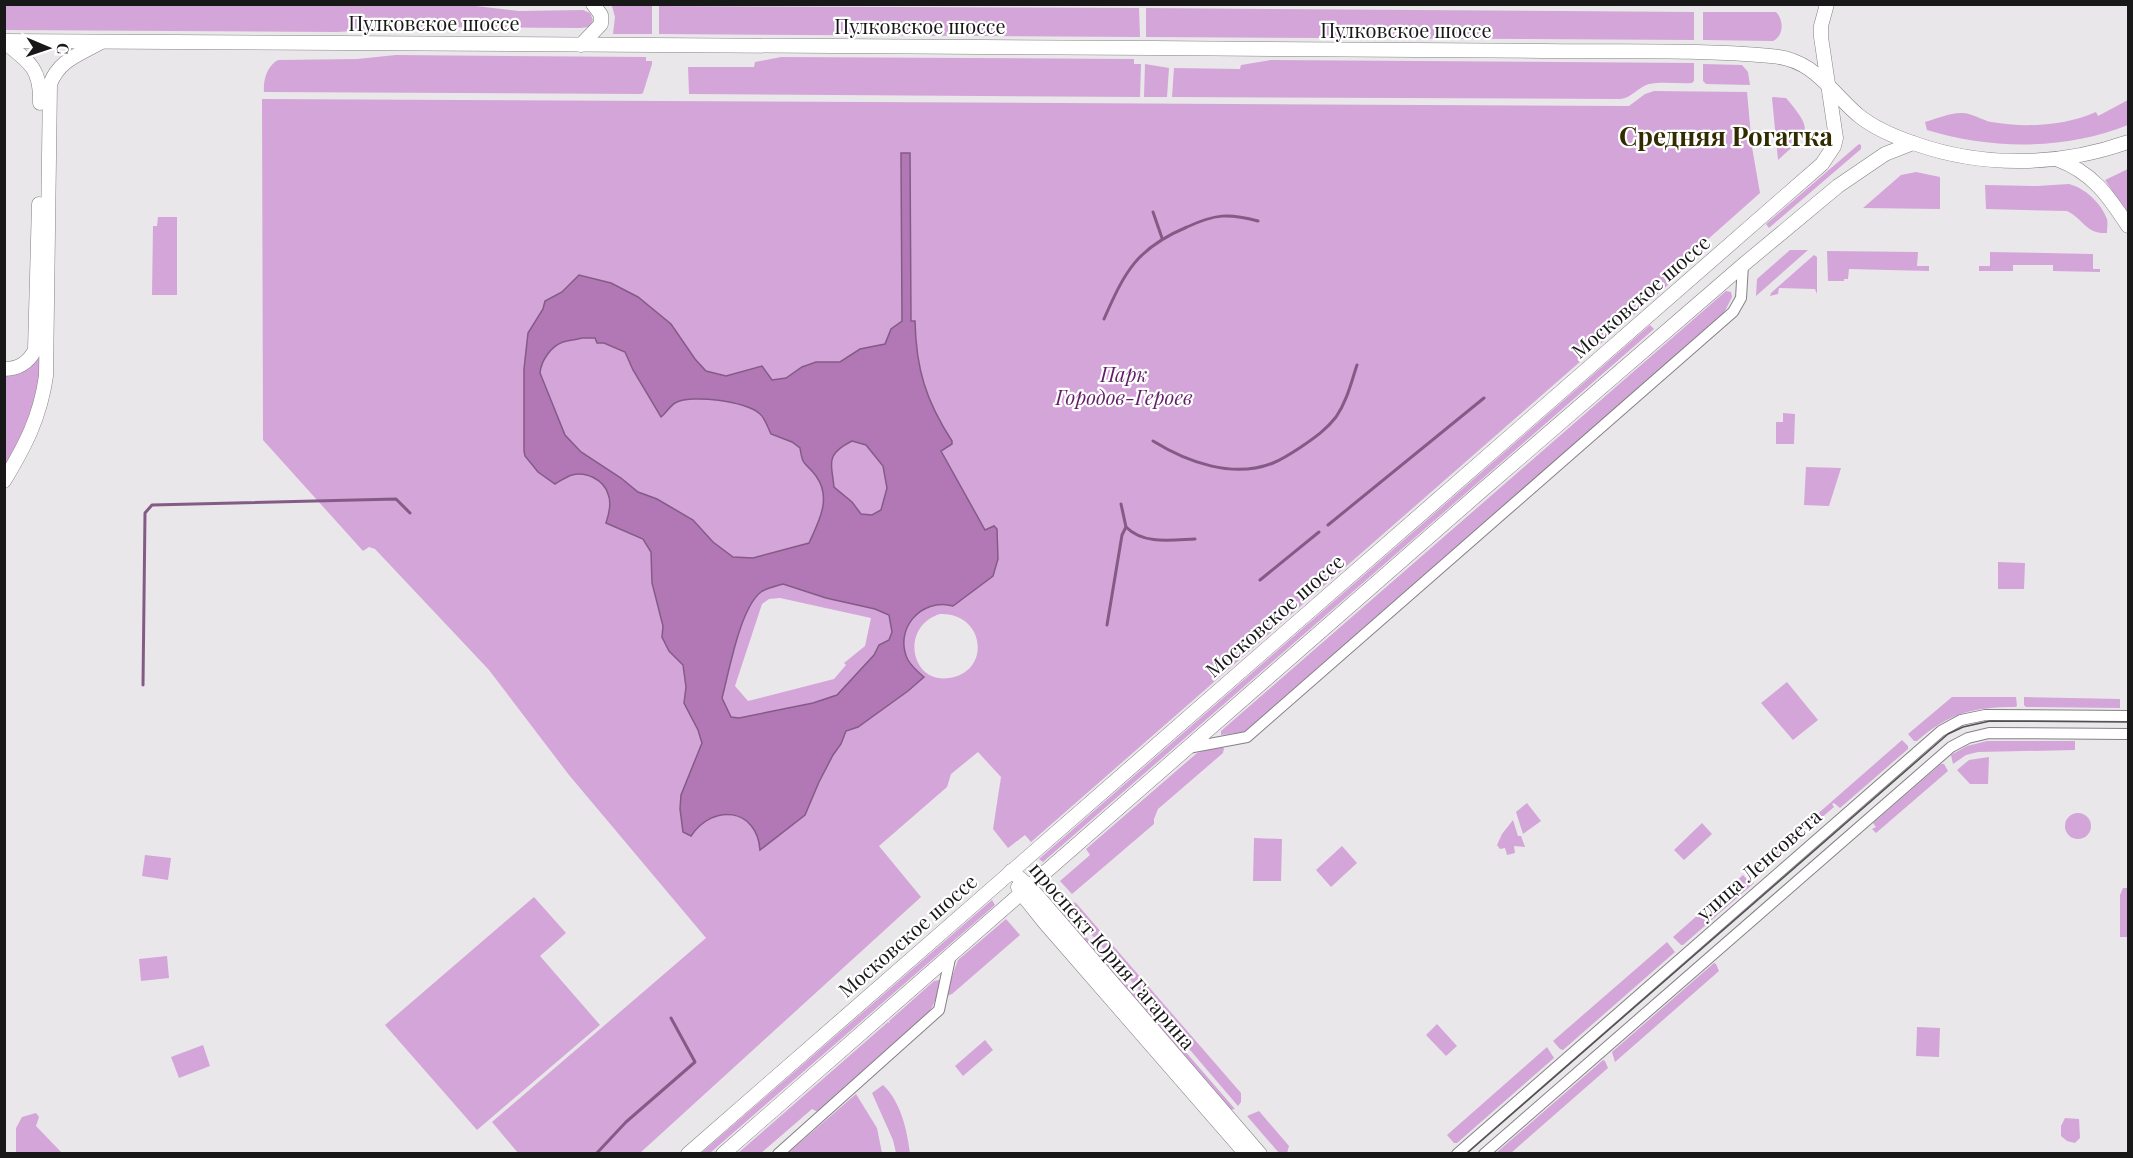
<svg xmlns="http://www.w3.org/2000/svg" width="2133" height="1158" viewBox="0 0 2133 1158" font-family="'Playfair Display',serif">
<rect width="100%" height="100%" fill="#eae7ea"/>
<g fill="#d4a5d8" fill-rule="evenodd">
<polygon points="5,4 459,4 519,11 583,10 590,13 593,20 589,27 580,28 424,27 337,32 5,30"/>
<polygon points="614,5 652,5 652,34 613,34 615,17 612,6"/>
<polygon points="659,6 1139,8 1140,37 659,34"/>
<polygon points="1146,8 1694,12 1694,40 1146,37"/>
<path d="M1703 12H1776C1784 20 1784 36 1773 41L1703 40Z"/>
<path d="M396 55 646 57V61H652V64L643 93 641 94 264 92C263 80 267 66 278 60L357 59Z"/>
<polygon points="781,57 1134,59 1134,64 1141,64 1140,97 689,94 688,67 754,67 755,62"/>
<path d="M1271 60 1694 63V81L1692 83C1678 84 1663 81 1649 84 1638 87 1632 98 1620 99L1172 97 1174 68 1240 69 1241 65Z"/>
<polygon points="1145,64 1169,68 1167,97 1144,97"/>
<polygon points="1703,64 1742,65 1748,72 1750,85 1706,84 1703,81"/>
<path d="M1654 91 1747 92 1752 147 1760 193 1670 273 1665 280 1669 284 1031 842 1025 835 1008 848 993 829 1001 777 978 752 951 774 947 787 879 846 921 897 640 1153H518L492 1122 706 938 569 775 489 670 375 549 369 547 363 551 263 440 262 99 1629 106 1645 94ZM780 598 871 618 865 646 844 663 846 665 834 679 748 701 735 686 762 604 769 599ZM940 614C985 612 992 672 949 678 910 684 900 626 940 614Z"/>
<path d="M1773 97 1786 98C1815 132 1809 132 1778 160L1772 98Z"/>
<path d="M2128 100V125C2065 150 1992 150 1927 130L1925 122C1936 119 1949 113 1961 113 1970 112 1982 120 1991 122 2026 128 2064 126 2096 112L2098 116Z"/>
<polygon points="1859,144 1861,145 1861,149 1769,228 1766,224"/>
<polygon points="2128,169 2128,214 2105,180"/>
<polygon points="1916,172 1940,177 1940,209 1863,208 1901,175"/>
<path d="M2069 184C2085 188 2101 203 2107 219 2108 223 2107 229 2107 233 2085 234 2084 219 2067 211L1986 209 1985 185 2037 186Z"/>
<polygon points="158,217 177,217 177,295 152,295 153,226 157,226"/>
<polygon points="1790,250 1808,250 1756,296 1757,279"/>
<polygon points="1827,251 1918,252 1917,266 1929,266 1929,271 1849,269 1848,279 1844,279 1844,281 1828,281"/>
<polygon points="1990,252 2093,254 2093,269 2100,269 2100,272 2053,271 2053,265 2013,265 2013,271 1979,271 1979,266 1990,266"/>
<polygon points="1814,255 1817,257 1817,294 1815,289 1779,288 1778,294 1770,296 1771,293"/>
<polygon points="1726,291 1731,292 1732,297 1723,315 1245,732 1221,735 1221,731"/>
<polygon points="1650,325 1654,329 1043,862 1039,859"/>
<polygon points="42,351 38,405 5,470 5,372 32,364"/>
<polygon points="1783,413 1795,414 1794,444 1776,444 1776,422 1783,422"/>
<polygon points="1806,467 1841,468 1829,506 1804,505"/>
<polygon points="1998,562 2025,563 2024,589 1998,589"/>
<polygon points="1787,682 1818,720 1793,740 1761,703"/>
<path d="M1952 697H2016L2017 706 2015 707C1973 707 1949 713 1917 741H1914L1908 734Z"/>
<polygon points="2024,697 2120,699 2120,708 2026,707 2024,705"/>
<polygon points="1902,740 1908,746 1908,749 1840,808 1834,803 1832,804 1834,807 1792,843 1790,847 1788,846 1784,852 1782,851 1778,857 1774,852"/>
<polygon points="1987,741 2075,741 2075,750 1978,752 1966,755 1953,764 1951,755 1967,746"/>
<polygon points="1220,746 1224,748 1223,753 1158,809 1154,819 1154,824 1072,894 1060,881 1090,855 1086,849 1197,753"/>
<polygon points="1989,757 1988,784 1970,784 1957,770 1969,760"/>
<polygon points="1941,764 1944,764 1948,771 1876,833 1872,829 1876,827 1873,823"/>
<polygon points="1527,803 1541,821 1523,834 1516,812"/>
<circle cx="2078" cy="826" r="13"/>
<polygon points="1513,820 1518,836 1521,836 1525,847 1514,846 1515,853 1507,855 1505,848 1500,849 1497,845 1502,834"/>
<polygon points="1702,823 1712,834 1684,860 1674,850"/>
<polygon points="1254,838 1282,839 1281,881 1253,881"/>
<polygon points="1342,846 1357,863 1331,887 1316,870"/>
<polygon points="145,855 171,858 168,880 142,876"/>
<polygon points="1743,875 1750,883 1752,881 1754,883 1683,945 1681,945 1673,937"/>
<polygon points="2123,888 2128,888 2128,937 2120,937 2120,895"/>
<polygon points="534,897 566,933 540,956 600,1025 477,1130 385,1025"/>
<polygon points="992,900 995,905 710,1153 701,1153"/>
<polygon points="1072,902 1076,903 1241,1093 1241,1102 1238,1106 1067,906"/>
<polygon points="1063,910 1235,1109 1229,1110 1059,914"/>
<polygon points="1006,919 1020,935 952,994 947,996 946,993 958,960"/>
<polygon points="1667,942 1675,952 1563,1050 1560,1049 1553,1041"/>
<polygon points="167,956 169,978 141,981 139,959"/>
<polygon points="1714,963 1716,964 1719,971 1615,1062 1612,1052"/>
<path d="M939 980C940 993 933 1007 926 1017L818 1112 812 1109 761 1153 737 1154 888 1022 890 1023 889 1021 934 981Z"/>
<polygon points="1437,1024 1457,1046 1446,1056 1426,1035"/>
<polygon points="1917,1027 1940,1028 1939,1057 1916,1056"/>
<polygon points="985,1040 993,1050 963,1076 955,1066"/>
<polygon points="203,1045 210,1066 179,1078 171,1057"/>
<polygon points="1547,1047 1554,1058 1457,1143 1454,1143 1447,1135"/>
<polygon points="1603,1060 1605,1061 1608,1068 1511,1153 1496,1153"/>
<path d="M883 1085C901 1102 907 1130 910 1153H896L893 1140 872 1093Z"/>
<polygon points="856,1094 877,1128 882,1153 788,1153"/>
<polygon points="1259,1111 1289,1146 1287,1153 1279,1153 1247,1116"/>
<polygon points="36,1113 39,1117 36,1126 62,1153 16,1153 16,1128 22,1117"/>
<polygon points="2065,1118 2079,1119 2080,1138 2075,1143 2067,1141 2061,1136 2061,1126"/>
</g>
<path fill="#b278b6" stroke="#845b87" stroke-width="1.5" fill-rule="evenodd" d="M901 153H910L911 321H915C916 369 926 401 952 441V444L941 451 985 530 994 526 997 529 998 559 993 576 953 606C921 597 893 630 908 660 912 667 918 672 924 677L908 691 858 727 846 731 841 744 833 755 819 782 805 815 760 850C757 808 713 803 691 836L683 832 680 809 681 795 702 743 698 730 684 703 686 687 683 665 669 651 662 637 663 626 652 583 651 552 643 539 606 523C609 514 612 503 608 494 604 480 586 471 572 475 566 477 560 481 555 484L538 472 525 456 524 451V369L528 333 543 309 545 301 562 292 579 275 611 283 638 297 671 324 695 359 706 371 726 376 762 366 772 380 786 378 802 367 816 362H840L860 349 885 344 891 329 902 321ZM582 338H595L597 343H604L625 352 633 370 661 417C666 413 670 406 675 403 690 394 747 401 760 414 765 418 768 428 771 434L792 442 800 448C803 468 805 461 816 476 832 498 819 521 809 543L753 558 733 557 713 542 693 520 657 499 638 492 621 478 581 452 565 435 540 373C541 361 551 346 563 342 569 340 575 340 582 338ZM852 441 866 445 883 466 887 488 881 510 872 515 861 514 852 502 834 487C831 461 826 454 852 441ZM783 584 826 598 875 609 889 615 892 632 889 640 879 645 874 655 837 695 813 703 739 718 731 717 722 698C729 672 740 608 761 592 766 588 776 586 783 584Z"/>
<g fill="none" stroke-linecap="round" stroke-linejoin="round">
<g stroke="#845b87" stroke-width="3">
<polyline points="1153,212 1162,238"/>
<path d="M1104 319C1125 271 1137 248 1187 227 1215 214 1228 213 1258 221"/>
<path d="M1153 441C1187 462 1233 479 1273 463 1283 459 1292 453 1301 447 1314 438 1326 430 1336 417 1347 401 1351 383 1357 365"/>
<path d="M1121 504 1126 527C1144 545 1172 540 1195 539"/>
<polyline points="1328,525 1484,398"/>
<polyline points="1260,580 1319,532"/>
<polyline points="1107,625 1122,535 1126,527"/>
<polyline points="143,685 145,513 152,505 396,499 410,513"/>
<polyline points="596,1154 626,1122 695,1062 671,1018"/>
</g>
<g stroke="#848184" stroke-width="12">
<g id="minor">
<polyline points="1188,748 1247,737 1733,312 1741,298 1743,265"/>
<polyline points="778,1154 939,1010 951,954"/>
<polyline points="1457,1154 1941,731 1961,720 1985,715 2128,716"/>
<polyline points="1484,1154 1951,747 1968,738 1989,733 2128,734"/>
</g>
</g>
<g stroke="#848184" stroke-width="15">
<g id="major">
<path d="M4 41C387 42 770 47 1153 48 1283 49 1413 50 1543 51 1619 52 1695 49 1771 56 1814 59 1829 90 1858 115 1875 129 1895 137 1916 144 1985 168 2060 166 2128 142"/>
<path d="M4 42C30 62 41 69 40 103"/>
<polyline points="581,45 601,24 601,15 593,4"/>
<path d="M2056 159C2092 172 2108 195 2128 226"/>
<path d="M4 369C19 369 28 363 35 350L39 204"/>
<path d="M4 481C25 446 40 418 46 376L50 84C60 59 79 55 101 42"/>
<polyline points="1011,871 1029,886 1260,1154"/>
<polyline points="1018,887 1021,893 1045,923 1246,1154"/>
<polyline points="688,1154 1822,164 1834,146 1836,138 1821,37 1821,26 1827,4"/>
<polyline points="723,1154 1479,493 1743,265 1838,186 1885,154 1913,143"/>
</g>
</g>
<use href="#minor" stroke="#fff" stroke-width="10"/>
<use href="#major" stroke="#fff" stroke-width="14"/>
<polyline stroke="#515051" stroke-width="1.5" points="1466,1154 1948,734 1963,727 1990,721 2128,722"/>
</g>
<g text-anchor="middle" stroke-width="4.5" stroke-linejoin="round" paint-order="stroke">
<g font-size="20" fill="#191819" stroke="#fff">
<text x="434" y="31">Пулковское шоссе</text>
<text x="920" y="34">Пулковское шоссе</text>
<text x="1406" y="38">Пулковское шоссе</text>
<text transform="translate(1641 297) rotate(-41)" y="7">Московское шоссе</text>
<text transform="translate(1275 616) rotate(-41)" y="7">Московское шоссе</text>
<text transform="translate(1759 865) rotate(-41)" y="7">улица Ленсовета</text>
<text transform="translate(908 936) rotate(-41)" y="7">Московское шоссе</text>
<text transform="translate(1112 956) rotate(49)" y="7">проспект Юрия Гагарина</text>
</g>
<g font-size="20" font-style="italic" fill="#631b6a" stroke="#fff">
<text x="1124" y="382">Парк<tspan x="1124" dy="23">Городов-Героев</tspan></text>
</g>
<g font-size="26" font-weight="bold" fill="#322b00" stroke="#fff">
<text x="1726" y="146">Средняя Рогатка</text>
</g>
</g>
<rect width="2133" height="1158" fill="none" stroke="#191819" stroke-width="12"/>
<g transform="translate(48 48) rotate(92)" stroke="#ffffff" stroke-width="4.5" paint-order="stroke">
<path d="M0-4.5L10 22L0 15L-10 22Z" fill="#191819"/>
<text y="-9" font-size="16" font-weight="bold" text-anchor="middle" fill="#191819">С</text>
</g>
</svg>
